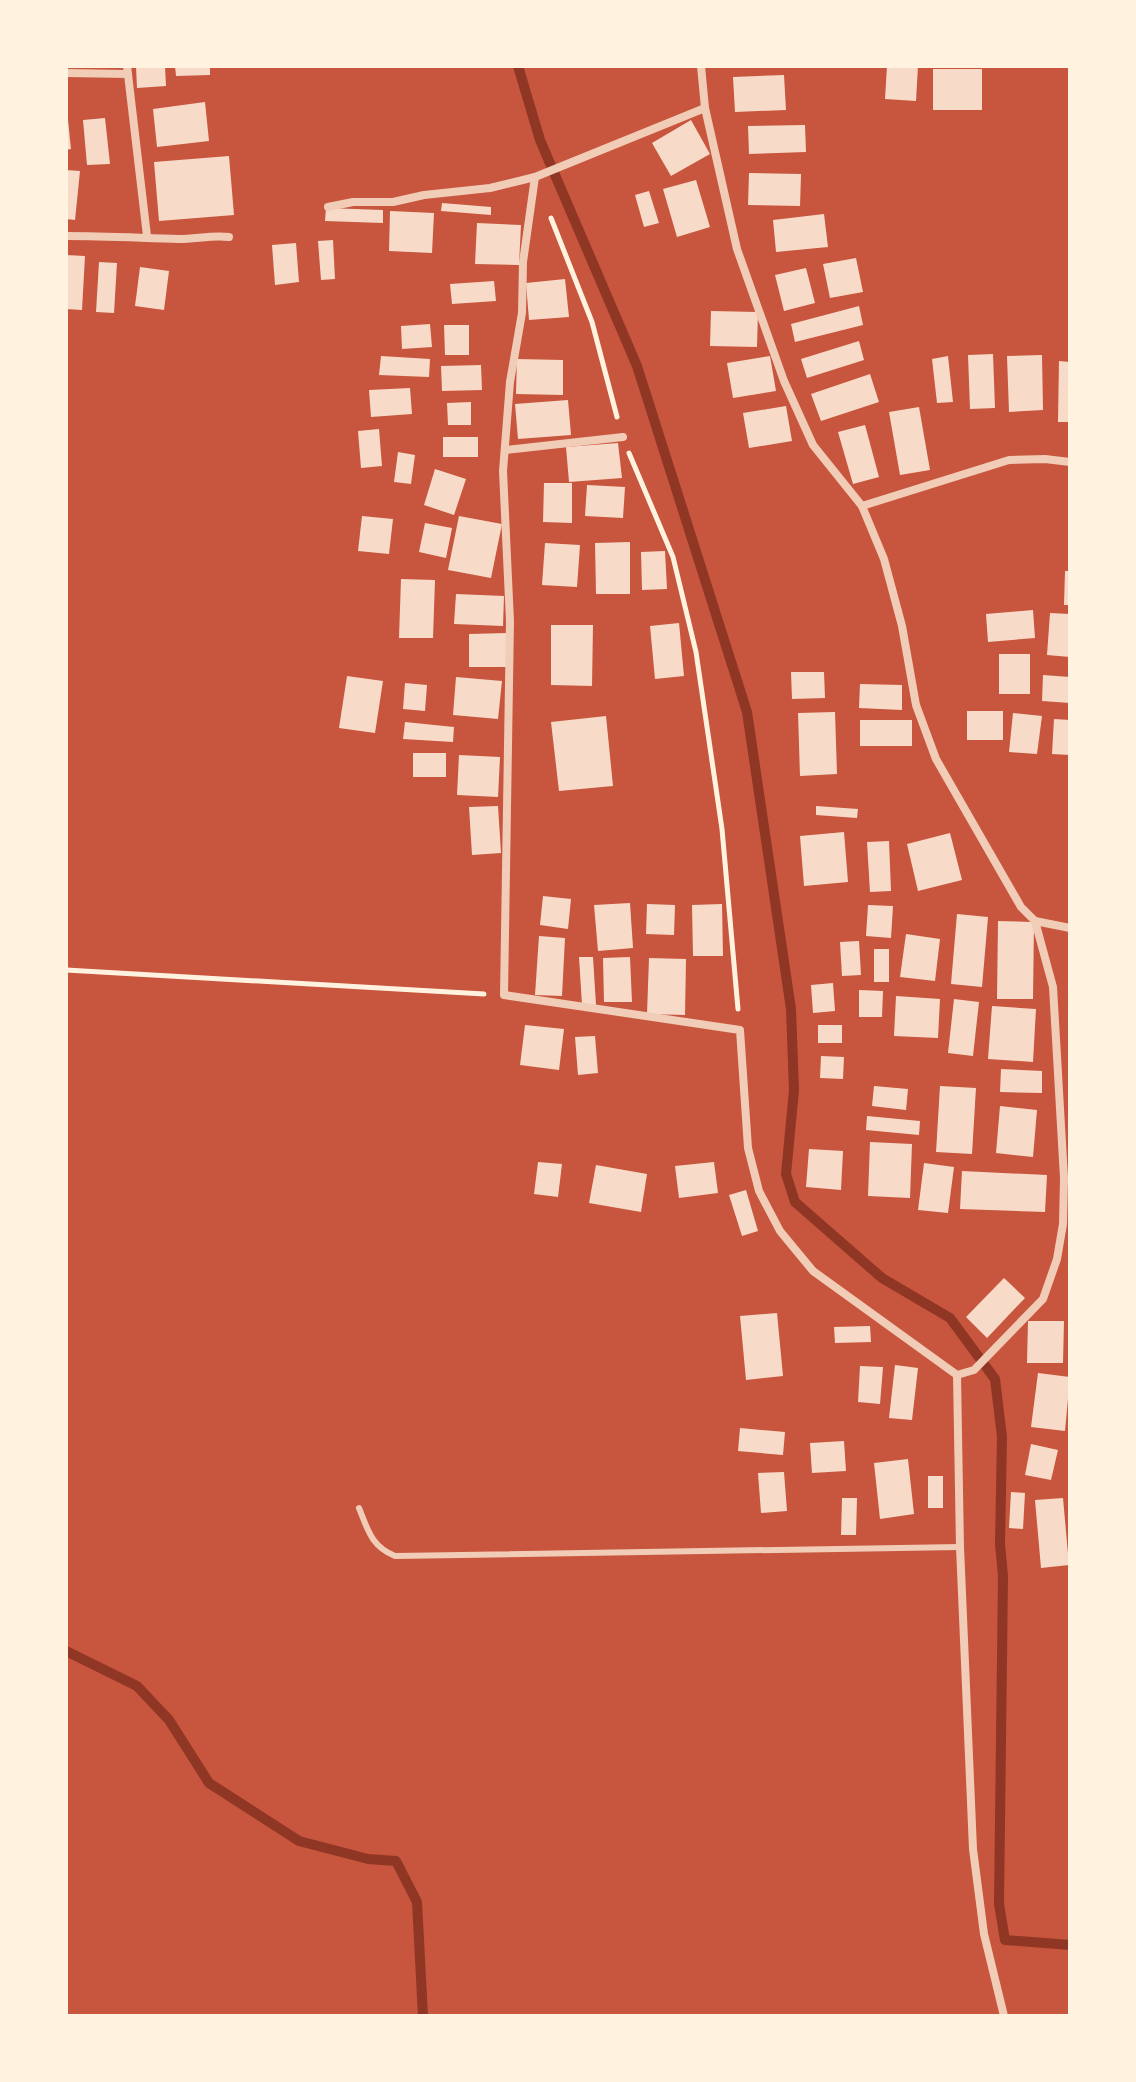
<svg xmlns="http://www.w3.org/2000/svg" width="1136" height="2082" viewBox="0 0 1136 2082" font-family="Raleway,sans-serif">
<rect width="100%" height="100%" fill="#c8553d"/>
<g fill="none" stroke-linecap="round" stroke-linejoin="round">
<g stroke="#8f3625" stroke-width="10">
<polyline points="518,66 540,140 637,366 747,712 791,1009 794,1090 786,1174 795,1202 882,1278 950,1318 995,1379 1002,1437 1000,1544 1003,1576 999,1904 1005,1940 1070,1945"/>
<polyline points="66,1651 137,1686 169,1720 209,1783 299,1841 368,1859 396,1861 417,1902 423,2016"/>
</g>
</g>
<g fill="#f7dbc8">
<polygon points="136,66 165,66 166,86 137,88"/>
<polygon points="175,66 210,66 210,75 176,76"/>
<polygon points="887,66 918,66 916,101 885,99"/>
<rect x="933" y="69" width="49" height="41"/>
<polygon points="784,75 786,110 735,112 733,77"/>
<polygon points="205,102 209,141 157,147 153,109"/>
<polygon points="105,118 110,164 87,165 83,120"/>
<polygon points="66,120 68,120 71,149 66,150"/>
<polygon points="691,120 710,154 671,176 652,143"/>
<polygon points="805,125 806,152 749,154 748,126"/>
<polygon points="229,156 234,215 159,221 154,162"/>
<polygon points="66,170 80,171 75,220 66,219"/>
<polygon points="749,173 801,174 800,206 748,205"/>
<polygon points="696,180 710,227 677,237 663,189"/>
<polygon points="649,191 659,223 644,227 635,195"/>
<polygon points="442,203 491,207 491,215 441,211"/>
<polygon points="326,208 383,210 383,223 325,221"/>
<polygon points="390,211 434,213 432,253 389,251"/>
<polygon points="824,214 828,247 776,252 773,220"/>
<polygon points="477,223 521,225 519,265 475,264"/>
<polygon points="333,240 335,279 321,280 318,241"/>
<polygon points="296,243 299,282 275,285 272,245"/>
<polygon points="66,255 85,256 82,310 66,309"/>
<polygon points="856,258 863,292 830,298 823,264"/>
<polygon points="99,262 117,263 114,313 96,312"/>
<polygon points="140,267 169,271 164,310 135,306"/>
<polygon points="806,268 815,303 784,311 775,275"/>
<polygon points="565,279 569,317 529,320 526,283"/>
<polygon points="494,281 496,301 452,304 450,284"/>
<polygon points="859,306 863,325 795,342 791,324"/>
<polygon points="711,311 758,312 757,347 710,346"/>
<polygon points="430,324 432,347 402,349 401,326"/>
<polygon points="444,325 469,325 469,355 445,355"/>
<polygon points="859,341 864,360 807,378 801,359"/>
<polygon points="993,354 995,408 970,409 968,355"/>
<polygon points="1042,355 1043,410 1009,412 1007,356"/>
<polygon points="381,356 430,359 429,377 379,375"/>
<polygon points="770,356 776,391 733,398 727,363"/>
<polygon points="948,356 953,402 937,403 932,359"/>
<polygon points="517,359 563,360 563,395 516,394"/>
<polygon points="1059,361 1070,362 1070,422 1058,422"/>
<polygon points="481,365 482,390 442,391 441,366"/>
<polygon points="870,374 879,402 821,421 811,394"/>
<polygon points="410,388 412,414 371,417 369,390"/>
<polygon points="568,400 571,435 518,439 515,404"/>
<polygon points="471,402 471,425 448,425 447,403"/>
<polygon points="786,406 792,441 749,448 743,413"/>
<polygon points="919,407 930,470 900,475 889,412"/>
<polygon points="865,425 879,477 853,484 838,432"/>
<polygon points="379,429 382,466 361,468 358,431"/>
<rect x="443" y="437" width="35" height="20"/>
<polygon points="618,443 622,478 569,482 566,447"/>
<polygon points="398,452 415,455 411,484 394,482"/>
<polygon points="435,469 466,479 454,515 424,505"/>
<polygon points="544,483 572,483 572,523 543,522"/>
<polygon points="587,485 625,487 623,518 585,516"/>
<polygon points="362,516 393,519 389,554 358,551"/>
<polygon points="459,516 502,524 491,578 448,570"/>
<polygon points="425,523 452,528 446,558 419,552"/>
<polygon points="630,542 630,594 596,594 595,543"/>
<polygon points="545,543 580,545 577,587 542,585"/>
<polygon points="665,551 667,589 642,590 641,552"/>
<polygon points="1065,571 1070,571 1070,605 1064,605"/>
<polygon points="401,579 435,580 433,638 399,638"/>
<polygon points="456,594 504,596 503,626 454,624"/>
<polygon points="1033,610 1035,638 988,642 986,614"/>
<polygon points="1050,613 1070,614 1070,657 1047,655"/>
<polygon points="679,623 684,676 655,679 650,626"/>
<polygon points="551,625 593,625 592,686 551,685"/>
<polygon points="507,633 508,667 469,667 469,634"/>
<rect x="999" y="654" width="31" height="40"/>
<polygon points="791,672 824,672 825,698 792,699"/>
<polygon points="1043,675 1070,677 1070,703 1042,701"/>
<polygon points="347,676 383,681 375,733 339,728"/>
<polygon points="456,677 502,681 498,719 453,715"/>
<polygon points="405,683 427,685 425,711 403,709"/>
<polygon points="860,684 902,685 902,710 859,708"/>
<rect x="967" y="711" width="36" height="29"/>
<polygon points="835,712 837,774 800,776 798,713"/>
<polygon points="1013,713 1042,716 1037,754 1009,752"/>
<polygon points="606,716 613,786 559,791 551,722"/>
<polygon points="1054,719 1070,720 1070,755 1052,754"/>
<rect x="860" y="720" width="52" height="26"/>
<polygon points="405,722 454,727 453,742 403,739"/>
<rect x="413" y="753" width="33" height="24"/>
<polygon points="459,755 500,757 498,797 457,795"/>
<polygon points="498,806 501,853 472,855 469,807"/>
<polygon points="816,806 858,809 857,818 816,815"/>
<polygon points="844,832 848,882 804,886 800,836"/>
<polygon points="950,833 962,880 918,891 907,844"/>
<polygon points="889,841 891,891 870,892 867,842"/>
<polygon points="543,896 571,899 568,929 540,925"/>
<polygon points="630,903 633,948 598,951 594,905"/>
<polygon points="647,904 675,905 674,935 646,934"/>
<polygon points="722,904 723,956 693,956 692,905"/>
<polygon points="868,905 893,906 891,938 866,936"/>
<polygon points="957,914 988,917 982,987 951,984"/>
<polygon points="998,921 1034,922 1033,999 997,999"/>
<polygon points="906,934 940,939 935,981 900,977"/>
<polygon points="539,936 565,938 562,996 535,995"/>
<polygon points="859,941 861,975 842,976 840,942"/>
<rect x="874" y="949" width="15" height="33"/>
<polygon points="579,957 593,957 596,1005 582,1005"/>
<polygon points="630,957 632,1002 604,1002 603,958"/>
<polygon points="649,958 686,959 685,1015 647,1014"/>
<polygon points="833,983 835,1011 813,1013 811,985"/>
<polygon points="859,990 883,991 882,1017 859,1017"/>
<polygon points="896,996 940,999 938,1038 894,1036"/>
<polygon points="954,999 979,1002 973,1056 948,1053"/>
<polygon points="992,1006 1036,1009 1033,1062 988,1059"/>
<polygon points="525,1025 564,1029 559,1070 520,1065"/>
<rect x="818" y="1025" width="24" height="18"/>
<polygon points="595,1036 598,1073 578,1075 575,1037"/>
<polygon points="821,1056 844,1057 843,1079 820,1078"/>
<polygon points="1001,1069 1042,1071 1042,1093 1000,1092"/>
<polygon points="874,1086 908,1089 906,1110 872,1106"/>
<polygon points="940,1086 976,1088 972,1154 936,1152"/>
<polygon points="1000,1106 1037,1110 1033,1157 996,1153"/>
<polygon points="867,1116 920,1121 919,1135 866,1130"/>
<polygon points="870,1142 912,1144 910,1198 868,1196"/>
<polygon points="809,1149 843,1151 841,1190 806,1187"/>
<polygon points="538,1162 562,1164 558,1197 534,1194"/>
<polygon points="714,1162 718,1193 679,1198 675,1166"/>
<polygon points="924,1163 954,1167 948,1213 918,1210"/>
<polygon points="596,1165 647,1174 641,1212 589,1203"/>
<polygon points="962,1171 1047,1175 1045,1212 960,1209"/>
<polygon points="746,1190 758,1231 742,1236 729,1195"/>
<polygon points="1004,1278 1025,1298 987,1338 966,1317"/>
<polygon points="777,1313 783,1376 746,1380 740,1316"/>
<polygon points="1028,1321 1064,1321 1063,1363 1027,1363"/>
<polygon points="870,1326 871,1342 835,1343 834,1327"/>
<polygon points="895,1365 918,1368 912,1420 889,1418"/>
<polygon points="860,1366 883,1367 880,1404 858,1402"/>
<polygon points="1038,1373 1070,1377 1065,1431 1031,1427"/>
<polygon points="740,1428 785,1432 783,1455 738,1451"/>
<polygon points="844,1441 846,1471 812,1473 810,1443"/>
<polygon points="1031,1444 1058,1450 1051,1480 1025,1475"/>
<polygon points="908,1459 914,1514 880,1519 874,1463"/>
<polygon points="784,1472 787,1511 761,1513 758,1473"/>
<rect x="928" y="1476" width="15" height="32"/>
<polygon points="1011,1492 1025,1493 1023,1529 1009,1528"/>
<polygon points="842,1498 857,1498 856,1535 841,1535"/>
<polygon points="1063,1498 1069,1565 1041,1568 1035,1500"/>
</g>
<g fill="none" stroke-linecap="round" stroke-linejoin="round">
<g stroke="#fff3e0" stroke-width="5">
<polyline points="551,218 592,322 617,417"/>
<polyline points="629,453 673,557 696,652 722,829 738,1009"/>
<polyline points="66,970 484,994"/>
</g>
<path stroke="#f1ccb7" stroke-width="6" d="M359 1508C368 1530 371 1546 395 1556L960 1547"/>
<g stroke="#f1ccb7" stroke-width="8">
<polyline points="127,66 147,236"/>
<polyline points="701,66 705,108 737,249 784,381 813,445 862,506 884,559 902,626 916,705 936,759 1021,907 1035,921 1053,987 1064,1178 1063,1224 1057,1259 1043,1299 974,1370 957,1375"/>
<polyline points="66,73 128,74"/>
<polyline points="535,177 523,262 522,313 510,382 503,471 510,621 504,995 740,1030 748,1148 759,1191 780,1231 813,1271 957,1375"/>
<polyline points="328,207 353,202 393,202 424,195 490,188 535,177 705,108"/>
<path d="M66 236C104 236 141 238 179 239 196 239 212 235 229 237"/>
<polyline points="506,450 623,437"/>
<polyline points="862,506 1009,460 1045,459 1070,462"/>
<polyline points="1035,921 1070,928"/>
<polyline points="957,1375 960,1547 973,1849 984,1934 1004,2016"/>
</g>
</g>
<rect width="1136" height="2082" fill="none" stroke="#fff3e0" stroke-width="136"/>
</svg>
